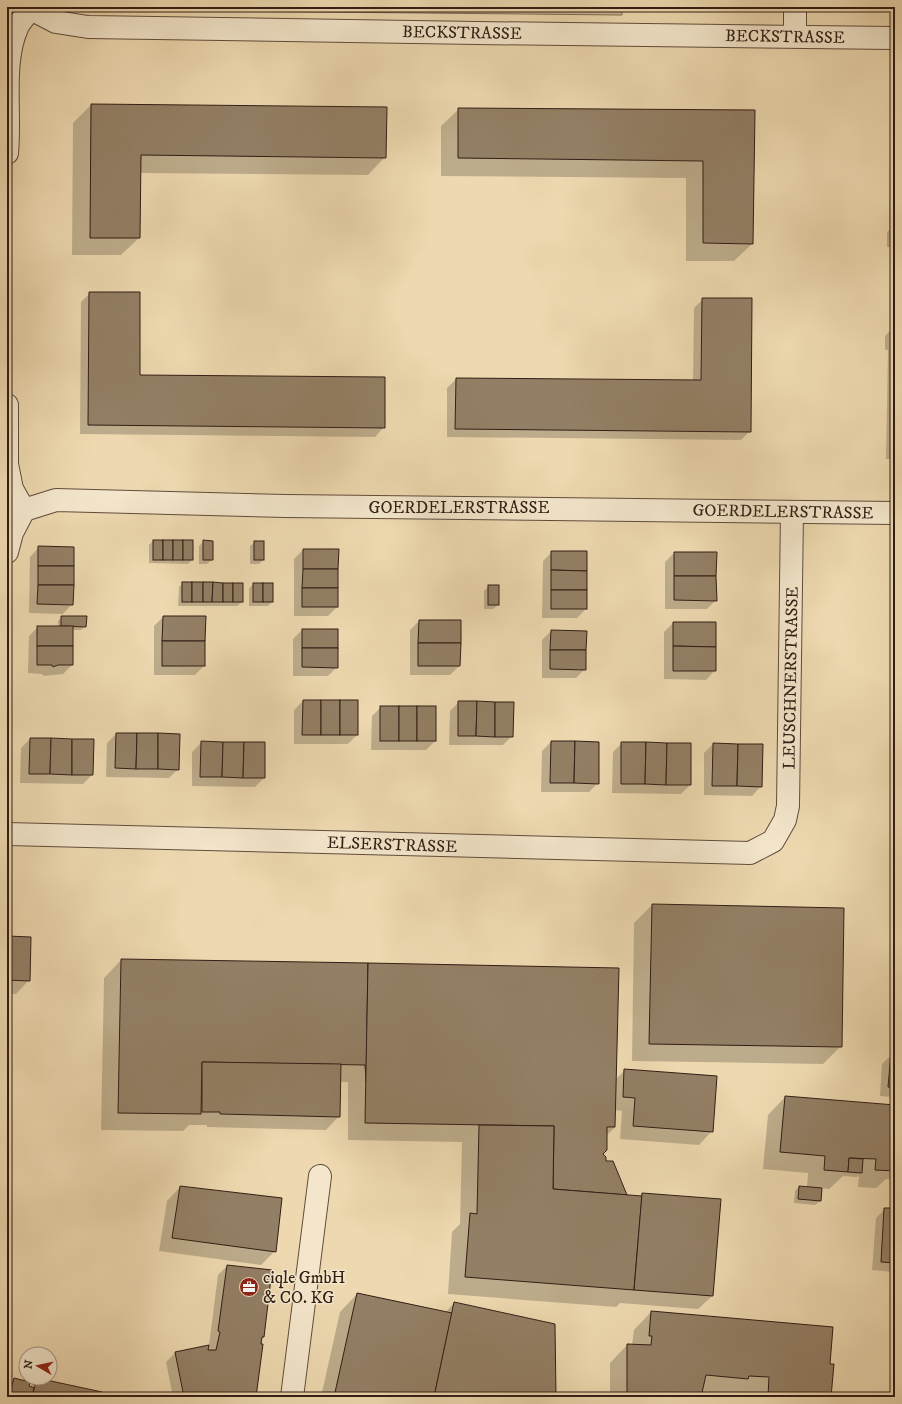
<svg xmlns="http://www.w3.org/2000/svg" width="902" height="1404" viewBox="0 0 902 1404" font-family="'IM FELL DW Pica',serif">
<rect width="100%" height="100%" fill="#edd8af"/>
<filter id="stains"><feTurbulence type="fractalNoise" baseFrequency=".005" numOctaves="4"/><feColorMatrix values="0 0 0 0 .2 0 0 0 0 .09 0 0 0 0 .02 0 0 0 .5 -.17"/></filter>
<radialGradient id="worn" r=".72"><stop offset=".6" stop-color="#630" stop-opacity="0"/><stop offset="1" stop-color="#630" stop-opacity=".3"/></radialGradient>
<polygon fill="#cdb895" stroke="#7f6b55" points="218,7 622,7 622,15 218,11"/>
<g fill="#0003">
<polygon points="91,105 386,108 385,157 368,175 140,173 139,238 121,255 72,255 73,123"/>
<polygon points="459,109 754,111 752,244 734,261 686,261 686,178 441,176 441,126"/>
<polygon points="895,119 895,247 887,247 887,232 889,230 890,124"/>
<polygon points="90,293 139,376 384,427 375,437 80,434 81,302"/>
<polygon points="703,299 750,431 741,440 447,437 447,388 456,379 693,381 694,308"/>
<polygon points="895,326 895,459 886,459 888,350 885,350 885,336"/>
<polygon points="153,541 192,560 188,564 149,563 149,545"/>
<polygon points="204,541 212,560 207,564 199,564 199,546"/>
<polygon points="255,542 263,542 263,560 259,564 250,564 250,546"/>
<polygon points="39,547 72,604 63,614 29,613 30,557"/>
<polygon points="303,550 338,550 337,607 328,616 294,616 294,559"/>
<polygon points="552,552 586,609 577,618 542,618 543,561"/>
<polygon points="674,553 716,600 707,609 665,609 665,562"/>
<polygon points="183,583 242,602 237,606 178,606 179,587"/>
<polygon points="254,584 272,584 272,602 268,606 249,606 249,588"/>
<polygon points="489,586 498,605 493,609 484,609 484,591"/>
<polygon points="62,617 85,626 81,630 72,630 72,665 63,674 44,676 42,674 28,673 29,636 38,627 58,627 58,621"/>
<polygon points="163,617 204,666 195,675 154,675 154,626"/>
<polygon points="419,621 460,621 459,666 450,675 410,675 410,630"/>
<polygon points="673,623 715,670 706,680 664,679 664,632"/>
<polygon points="302,630 337,667 328,676 293,676 293,639"/>
<polygon points="551,631 585,669 576,678 542,678 542,640"/>
<polygon points="303,701 357,701 357,735 348,744 294,744 294,710"/>
<polygon points="459,702 512,736 503,745 449,745 450,711"/>
<polygon points="381,707 435,707 435,741 426,750 371,750 372,716"/>
<polygon points="116,734 179,735 178,769 169,778 106,777 107,743"/>
<polygon points="30,739 92,775 83,784 20,783 21,748"/>
<polygon points="202,742 264,778 255,787 192,786 192,752"/>
<polygon points="551,742 598,783 589,792 541,792 542,751"/>
<polygon points="622,743 690,785 681,794 612,793 613,752"/>
<polygon points="713,744 761,786 752,796 704,795 704,753"/>
<polygon points="652,905 841,1046 823,1064 632,1061 634,923"/>
<polygon points="7,937 29,980 16,994 7,994"/>
<polygon points="121,960 615,1080 625,1070 712,1131 699,1145 620,1139 622,1111 615,1110 615,1127 606,1136 602,1154 605,1162 627,1196 640,1197 642,1194 712,1296 698,1309 620,1303 616,1307 448,1294 452,1232 460,1224 462,1142 348,1140 348,1082 340,1082 339,1116 326,1130 207,1127 207,1125 189,1125 183,1131 101,1130 104,978"/>
<polygon points="892,1054 895,1055 895,1097 880,1096 882,1064"/>
<polygon points="785,1097 895,1106 895,1180 886,1179 876,1188 858,1187 859,1175 857,1177 843,1176 829,1189 820,1188 820,1201 815,1205 794,1203 795,1191 799,1187 807,1187 808,1173 763,1169 768,1115"/>
<polygon points="180,1187 275,1251 261,1265 159,1251 167,1201"/>
<polygon points="885,1209 895,1209 895,1270 893,1272 872,1270 876,1218"/>
<polygon points="227,1266 263,1337 261,1338 255,1397 173,1397 166,1362 175,1353 208,1346 208,1353 218,1275"/>
<polygon points="357,1294 445,1313 454,1303 555,1397 321,1397 340,1312"/>
<polygon points="651,1312 832,1365 830,1397 752,1397 752,1395 732,1393 730,1396 701,1394 700,1397 610,1397 610,1363 627,1345 632,1346 634,1330"/>
<polygon points="38,1378 101,1393 101,1395 111,1397 7,1397 7,1387 14,1379 28,1388"/>
</g>
<g fill="#937f65" stroke="#311e15">
<polygon points="91,104 387,107 386,158 141,155 140,238 90,238"/>
<polygon points="458,108 755,110 753,244 703,243 703,161 458,158"/>
<polygon points="89,292 140,292 140,375 385,377 385,428 88,425"/>
<polygon points="702,298 752,298 751,432 455,429 456,378 701,380"/>
<rect x="153" y="540" width="10" height="20"/>
<rect x="163" y="540" width="10" height="20"/>
<rect x="173" y="540" width="10" height="20"/>
<rect x="183" y="540" width="10" height="20"/>
<polygon points="203,540 213,541 213,560 203,560"/>
<rect x="254" y="541" width="10" height="19"/>
<polygon points="38,546 74,547 74,566 38,566"/>
<polygon points="303,549 339,549 338,569 303,569"/>
<polygon points="551,551 587,551 587,571 551,570"/>
<polygon points="674,552 717,552 716,576 674,576"/>
<rect x="38" y="566" width="36" height="19"/>
<polygon points="303,569 338,569 338,588 302,588"/>
<polygon points="551,570 587,571 587,590 551,590"/>
<polygon points="674,576 716,576 717,601 674,600"/>
<rect x="182" y="582" width="10" height="20"/>
<rect x="192" y="582" width="11" height="20"/>
<polygon points="203,582 213,582 212,602 203,602"/>
<polygon points="213,582 223,583 223,602 212,602"/>
<rect x="223" y="583" width="10" height="19"/>
<rect x="233" y="583" width="10" height="19"/>
<rect x="253" y="583" width="10" height="19"/>
<rect x="263" y="583" width="10" height="19"/>
<polygon points="38,585 74,585 73,605 37,604"/>
<rect x="488" y="585" width="11" height="20"/>
<rect x="302" y="588" width="36" height="19"/>
<rect x="551" y="590" width="36" height="19"/>
<polygon points="61,616 87,616 86,627 61,626"/>
<polygon points="163,616 206,616 205,641 162,641"/>
<polygon points="419,620 461,620 461,643 418,643"/>
<polygon points="673,622 716,622 716,647 673,646"/>
<rect x="37" y="626" width="36" height="20"/>
<rect x="302" y="629" width="36" height="19"/>
<polygon points="551,630 587,631 586,650 550,650"/>
<rect x="162" y="641" width="43" height="25"/>
<polygon points="418,643 461,643 460,666 418,666"/>
<polygon points="37,646 73,646 73,665 58,665 53,667 52,665 37,665"/>
<polygon points="673,646 716,647 716,671 673,671"/>
<polygon points="302,648 338,648 338,668 302,667"/>
<polygon points="550,650 586,650 586,670 550,669"/>
<polygon points="303,700 321,700 321,735 302,735"/>
<rect x="321" y="700" width="19" height="35"/>
<rect x="340" y="700" width="18" height="35"/>
<polygon points="458,701 477,701 476,736 458,736"/>
<polygon points="477,701 495,702 495,737 476,736"/>
<polygon points="495,702 514,702 513,737 495,737"/>
<rect x="380" y="706" width="19" height="35"/>
<rect x="399" y="706" width="18" height="35"/>
<rect x="417" y="706" width="19" height="35"/>
<polygon points="116,733 137,733 136,769 115,768"/>
<polygon points="137,733 158,733 158,769 136,769"/>
<polygon points="158,733 180,734 179,770 158,769"/>
<polygon points="30,738 51,738 50,774 29,774"/>
<polygon points="51,738 72,739 72,775 50,774"/>
<polygon points="72,739 94,739 93,775 72,775"/>
<polygon points="201,741 223,742 222,777 200,777"/>
<polygon points="551,741 575,741 574,783 550,783"/>
<polygon points="575,741 599,742 599,784 574,783"/>
<polygon points="223,742 244,742 243,778 222,777"/>
<polygon points="244,742 265,742 265,778 243,778"/>
<polygon points="621,742 646,742 645,784 621,784"/>
<polygon points="646,742 667,743 666,785 645,784"/>
<polygon points="667,743 691,743 691,785 666,785"/>
<polygon points="713,743 738,744 737,786 712,786"/>
<polygon points="738,744 763,744 762,787 737,786"/>
<polygon points="652,904 844,908 842,1047 649,1044"/>
<polygon points="7,936 31,937 30,981 7,980"/>
<polygon points="121,959 368,963 366,1082 365,1065 202,1062 201,1114 118,1113"/>
<polygon points="368,963 619,968 615,1127 607,1127 607,1150 603,1154 606,1157 606,1161 613,1161 627,1195 553,1189 554,1126 365,1123"/>
<polygon points="891,1053 895,1054 895,1088 888,1087"/>
<polygon points="202,1062 341,1064 340,1117 220,1114 220,1112 202,1112"/>
<polygon points="624,1069 717,1076 713,1132 633,1126 635,1098 623,1097"/>
<polygon points="785,1096 895,1105 895,1171 875,1170 876,1159 849,1158 848,1172 824,1170 825,1156 780,1152"/>
<polygon points="479,1125 554,1126 553,1189 642,1196 634,1290 465,1277 470,1213 477,1214"/>
<polygon points="849,1158 863,1159 862,1173 848,1172"/>
<polygon points="180,1186 282,1198 276,1252 172,1238"/>
<polygon points="799,1186 822,1188 821,1201 798,1199"/>
<polygon points="642,1193 721,1199 713,1296 634,1290"/>
<polygon points="884,1208 895,1208 895,1263 881,1262"/>
<polygon points="227,1265 272,1270 264,1337 262,1337 261,1344 263,1344 256,1397 184,1397 175,1352 209,1345 208,1350 216,1350 220,1332 218,1331"/>
<polygon points="357,1293 452,1313 434,1397 334,1397"/>
<polygon points="454,1302 555,1324 556,1397 434,1397"/>
<polygon points="651,1311 833,1327 830,1364 834,1364 831,1397 768,1396 769,1377 749,1376 748,1379 706,1375 701,1397 627,1397 627,1344 651,1345 652,1336 649,1336"/>
<polygon points="14,1378 30,1382 29,1386 34,1388 32,1397 9,1397"/>
<polygon points="37,1378 102,1392 102,1394 109,1396 109,1394 121,1397 32,1397"/>
</g>
<g fill="none" stroke-linecap="round" stroke-linejoin="round">
<g stroke="#604c3c" stroke-width="24">
<g id="minor">
<polyline points="31,9 56,22 88,27 477,33 895,38"/>
<polyline points="795,36 795,7"/>
<path d="M7 153C11 113 1 61 18 26 21 20 27 14 31 9L30 7"/>
<polyline points="7,405 7,464 12,489 24,510"/>
<polyline points="24,510 56,500 286,506 895,513"/>
<polyline points="7,552 12,533 24,510"/>
<polyline points="7,834 750,853 773,841 785,820 788,806 792,512"/>
<polyline points="292,1397 320,1176"/>
</g>
</g>
<use href="#minor" stroke="#f3e6cb" stroke-width="22"/>
</g>
<defs>
<g id="office-disc" transform="scale(1)"><circle r="9.5" fill="#8f2418" stroke="#f3e6cb"/><path d="M-6-3h4V-5.5h4V-3h4V5H-6ZM-1-4.5V-3h2v-1.5ZM-6 0V1H6V0Z" fill="#fff"/></g>
</defs>
<g fill-rule="evenodd">
<use href="#office-disc" x="249" y="1287"/>
</g>
<g text-anchor="middle" stroke-width="3" stroke-linejoin="round" paint-order="stroke">
<g font-size="17" fill="#311e15" stroke="#f3e6cb">
<text transform="translate(462 32) rotate(1)" y="6">BECKSTRASSE</text>
<text transform="translate(785 36) rotate(1)" y="6">BECKSTRASSE</text>
<text x="459" y="513">GOERDELERSTRASSE</text>
<text transform="translate(783 511) rotate(1)" y="6">GOERDELERSTRASSE</text>
<text transform="translate(790 678) rotate(-89)" y="6">LEUSCHNERSTRASSE</text>
<text transform="translate(392 844) rotate(2)" y="6">ELSERSTRASSE</text>
</g>
<g font-size="17" fill="#311e15" stroke="#f3e6cb" text-anchor="start">
<text x="263" y="1283">ciqle GmbH<tspan x="263" dy="20">&amp; CO. KG</tspan></text>
</g>
</g>
<rect width="902" height="1404" fill="none" stroke="#edd8af" stroke-width="24"/>
<rect x="8" y="8" width="886" height="1388" fill="none" stroke="#311e15" stroke-width="2"/>
<rect x="12" y="12" width="878" height="1380" fill="none" stroke="#311e15"/>
<g transform="translate(38 1366) rotate(279)"><circle r="19" fill="#f3e6cb" stroke="#a59682"/>
<path d="M0-3L7 15L0 10L-7 15Z" fill="#8f2418"/>
<text y="-6" font-size="11" font-weight="bold" text-anchor="middle" fill="#311e15">N</text>
</g>
<rect width="100%" height="100%" filter="url(#stains)"/>
<rect width="100%" height="100%" fill="url(#worn)"/>
</svg>
